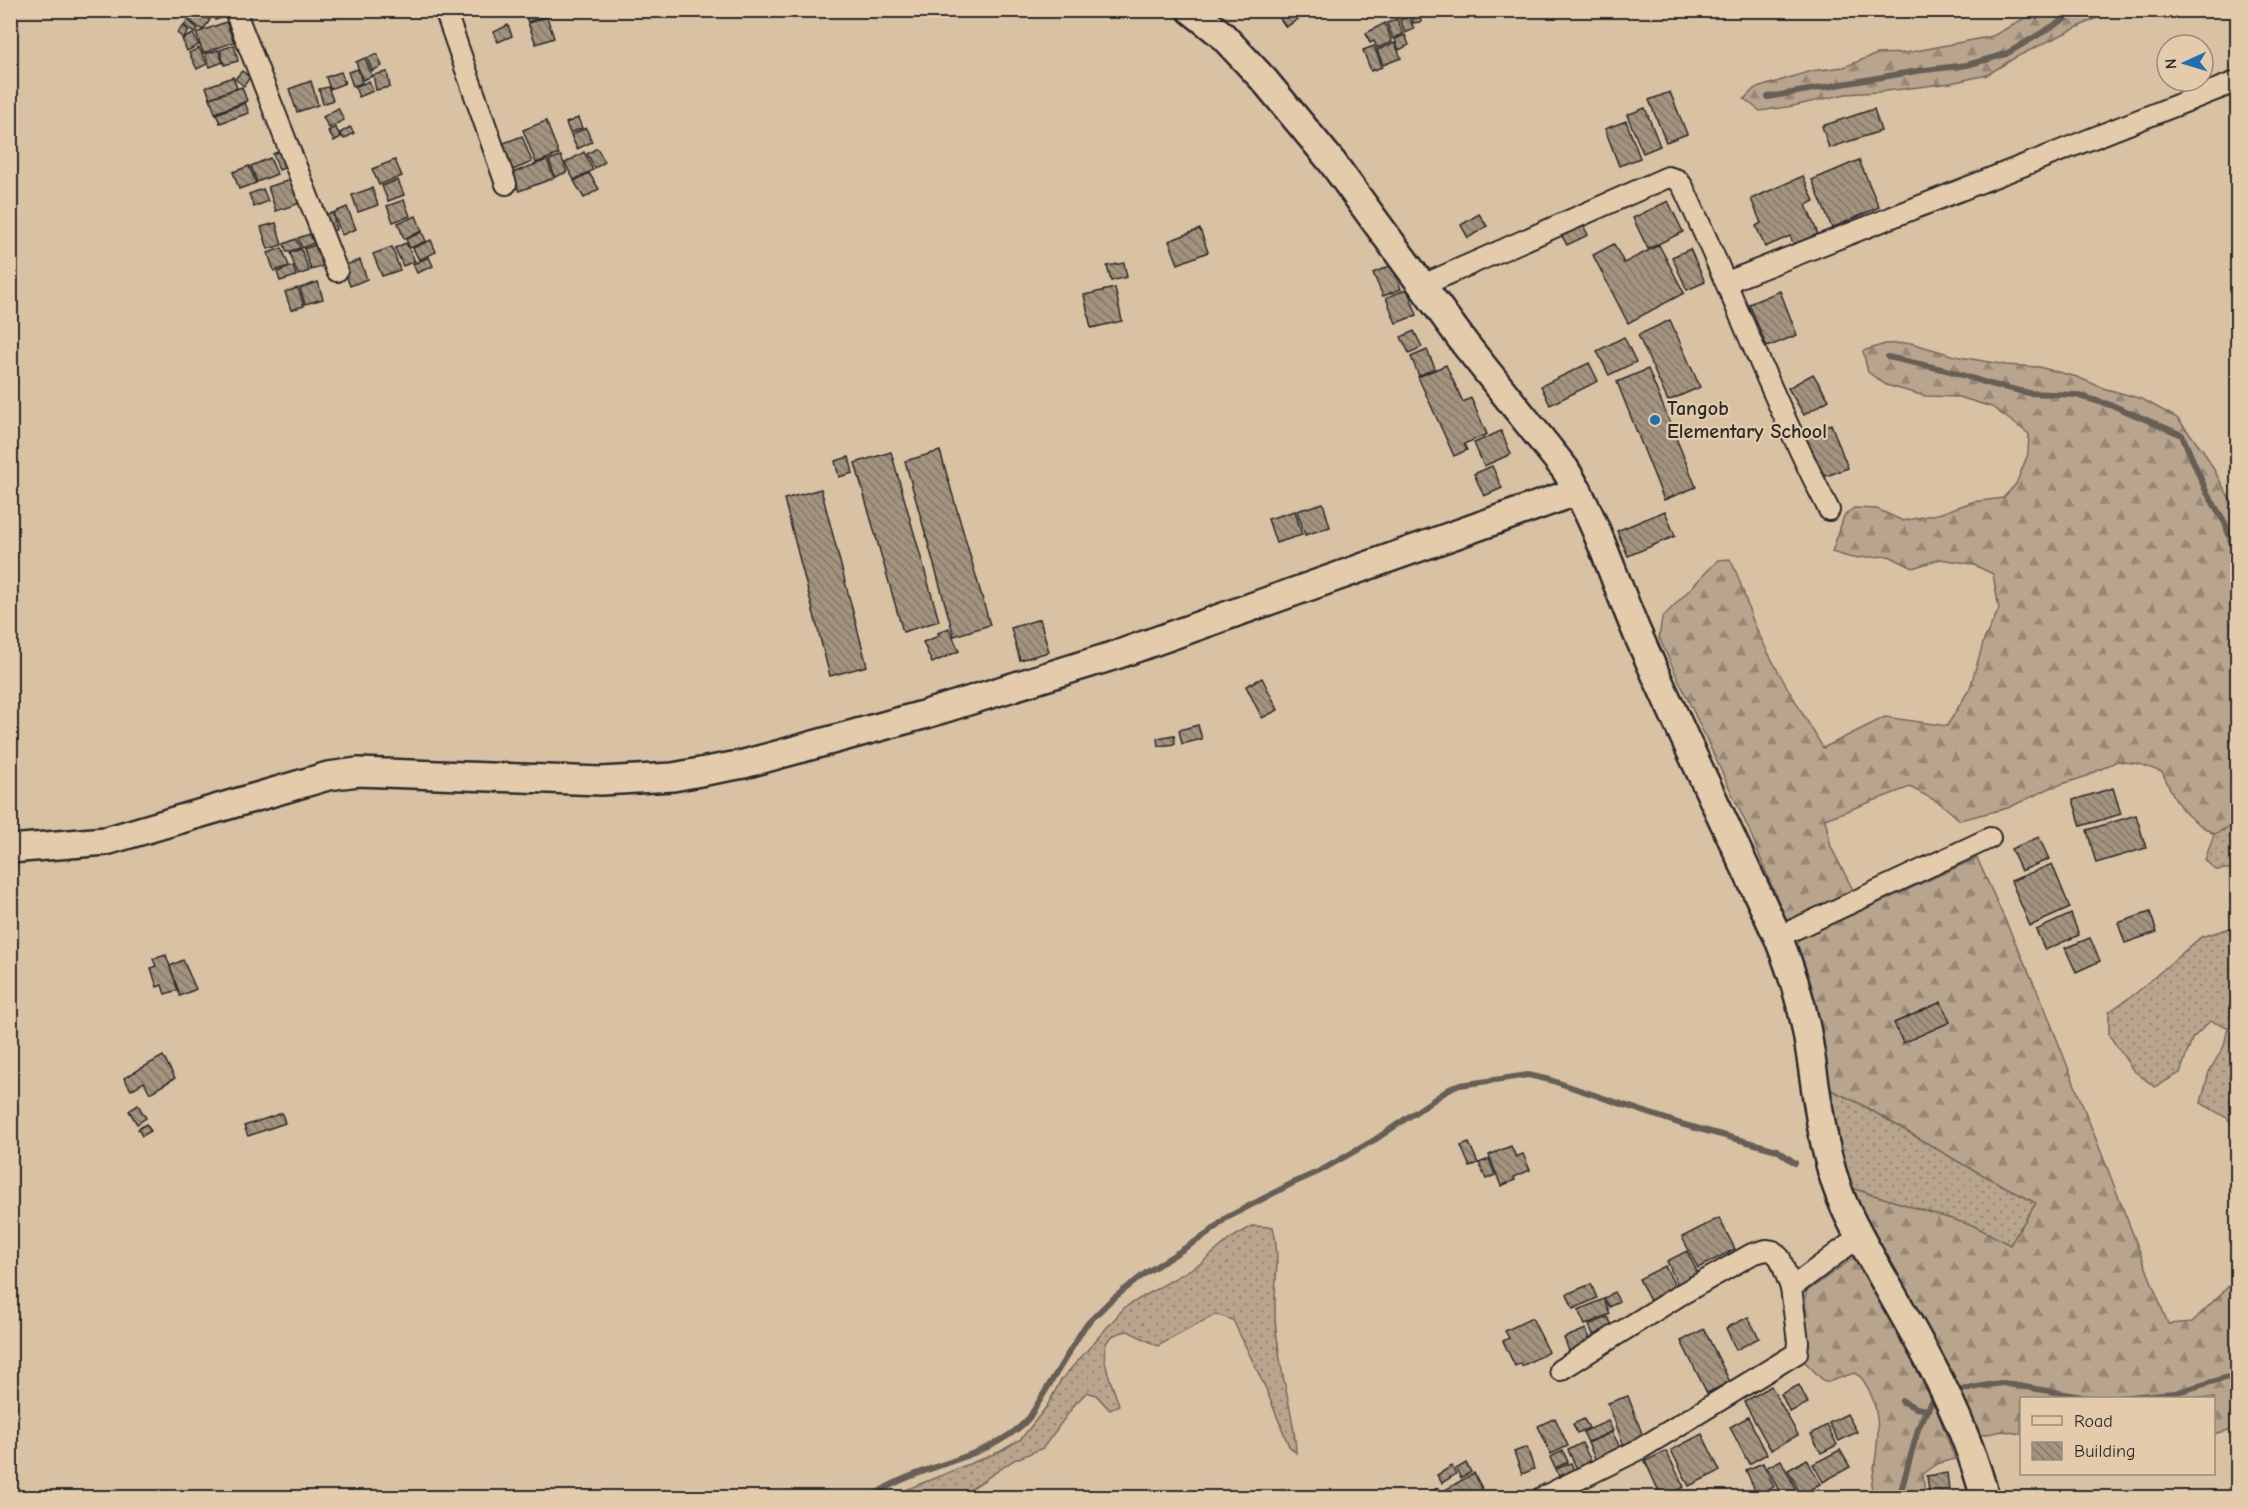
<svg xmlns="http://www.w3.org/2000/svg" width="2248" height="1508" viewBox="0 0 2248 1508" font-family="'Comic Neue',sans-serif">
<defs>
<pattern id="grass-dots" width="8" height="8" patternUnits="userSpaceOnUse" patternTransform="scale(1.5)"><rect width="8" height="8" fill="#b9a58e"/><path d="M2 2h.1M6 6h.1" fill="none" stroke="#978774" stroke-width="1.8" stroke-linecap="round"/></pattern>
<pattern id="forest-firs" width="22" height="20" patternUnits="userSpaceOnUse" patternTransform="scale(1.5)"><rect width="22" height="20" fill="#b9a58e"/><path d="M5 1l3.5 6h-7zM16 11l3.5 6h-7z" fill="#978774"/></pattern>
<pattern id="building-back-hatch" width="6" height="6" patternUnits="userSpaceOnUse" patternTransform="scale(1.5)"><rect width="6" height="6" fill="#a3937f"/><path d="M-1 5l2 2M0 0l6 6M5-1l2 2" fill="none" stroke="#857868"/></pattern>
</defs>
<rect width="100%" height="100%" fill="#d9c1a4"/>
<filter id="ink" filterUnits="userSpaceOnUse"><feTurbulence type="fractalNoise" baseFrequency=".0167" numOctaves="2"/><feDisplacementMap in="SourceGraphic" scale="12" xChannelSelector="R" yChannelSelector="G"/><feConvolveMatrix kernelMatrix="1 2 1 2 8 2 1 2 1" color-interpolation-filters="sRGB"/></filter>
<g filter="url(#ink)">
<g fill="url(#grass-dots)" stroke="#72685c" stroke-width="1.5">
<polygon points="2237,823 2237,868 2216,870 2205,860 2214,834"/>
<polygon points="2237,926 2238,926 2237,1127 2227,1118 2201,1103 2209,1072 2224,1046 2228,1027 2210,1021 2192,1039 2180,1073 2155,1087 2133,1070 2109,1035 2109,1012 2136,993 2201,937"/>
<polygon points="1827,1088 1859,1103 1959,1162 2036,1203 2010,1245 1974,1226 1851,1188 1837,1156"/>
<path d="M1252 1226 1273 1227C1281 1259 1274 1280 1275 1311 1275 1321 1276 1333 1278 1343 1281 1381 1295 1416 1296 1453L1289 1446 1266 1389 1233 1320 1216 1314 1158 1346 1128 1331C1124 1332 1118 1333 1114 1335 1092 1347 1114 1387 1119 1405L1110 1410 1096 1395 1087 1392 1075 1404 1043 1448 1014 1460 971 1489 953 1497H894L908 1489 1001 1451 1021 1439 1047 1406 1061 1380 1125 1307 1200 1264 1230 1239Z"/>
</g>
<g fill="url(#forest-firs)" stroke="#72685c" stroke-width="1.5">
<polygon points="2039,10 2111,11 2016,57 1987,75 1951,83 1878,92 1846,94 1793,106 1760,111 1744,99 1754,89 1811,71 1844,67 1877,54 1906,53 1993,36"/>
<path d="M1911 343 1955 356 2006 365 2039 367 2077 377 2103 388 2142 399 2177 418 2203 450 2237 512V823L2214 834C2179 813 2179 807 2162 772L2139 764 2117 761 2087 776 2050 788 2008 808 1960 820 1940 803 1910 787 1825 819 1831 847 1853 890 1786 921 1750 832 1659 638 1662 618 1718 560 1730 559C1741 579 1745 600 1753 621 1772 665 1799 706 1823 748L1885 717 1947 726 1970 688 1984 640 1999 609 1993 574 1972 564 1940 559 1913 568 1889 556 1852 558 1832 552 1844 516 1854 508 1877 509 1903 521 1941 513 1972 502 2003 498 2016 484 2028 454 2029 434 1992 407 1959 397 1925 396 1886 385 1868 372 1863 351 1885 344Z"/>
<polygon points="1977,858 2044,1006 2168,1324 2192,1322 2234,1281 2237,1275 2237,1427 2236,1428 2214,1434 2214,1398 2022,1398 2021,1434 2003,1431 1977,1436 1868,1226 1851,1188 1974,1226 2010,1245 2036,1203 1959,1162 1859,1103 1827,1088 1820,1026 1812,991 1795,941"/>
<path d="M1856 1256 1926 1381 1955 1459 1939 1463 1923 1474 1925 1497H1870C1874 1460 1886 1425 1869 1390 1864 1382 1863 1377 1854 1373L1828 1382 1823 1380 1804 1361 1807 1358C1811 1336 1803 1314 1806 1292Z"/>
</g>
<g fill="none" stroke-linecap="round" stroke-linejoin="round">
<g stroke="#665f55" stroke-width="6">
<polyline points="1768,97 1917,71 1967,65 2006,54 2080,10"/>
<polyline points="1888,357 1946,370 1990,384 2029,393 2076,395 2114,406 2182,435 2206,491 2225,523 2238,562"/>
<polyline points="1952,1391 2002,1383 2088,1398"/>
<polyline points="2117,1398 2175,1393 2238,1374"/>
<polyline points="1902,1401 1916,1408 1928,1410"/>
<path d="M869 1498C877 1493 885 1488 893 1484 935 1463 997 1454 1029 1418L1085 1326 1110 1301 1147 1272 1209 1233 1226 1218 1293 1183 1320 1171 1376 1139 1454 1086 1528 1075 1550 1080 1681 1124 1777 1150 1795 1163"/>
<polyline points="1899,1498 1919,1426 1936,1394"/>
</g>
</g>
<g fill="url(#building-back-hatch)" stroke="#2b2b2b" stroke-width="1.5">
<polygon points="213,10 227,10 228,16 215,20"/>
<polygon points="523,10 546,10 547,15 528,22"/>
<polygon points="1279,10 1295,10 1300,18 1286,27 1276,13"/>
<polygon points="196,11 210,20 203,30 190,21"/>
<polygon points="1420,11 1421,22 1413,23 1412,12"/>
<polygon points="1409,16 1414,29 1405,33 1400,20"/>
<polygon points="547,17 554,38 536,44 528,23"/>
<polygon points="1397,19 1403,34 1393,39 1387,23"/>
<polygon points="188,20 198,29 194,33 184,25"/>
<polygon points="226,22 234,42 203,53 196,33"/>
<polygon points="1385,23 1392,42 1377,48 1374,41 1370,43 1366,33"/>
<polygon points="508,25 512,36 498,42 494,32"/>
<polygon points="183,26 189,31 183,38 177,33"/>
<polygon points="193,34 199,45 187,51 182,39"/>
<polygon points="1405,35 1409,45 1399,50 1395,39"/>
<polygon points="1395,43 1401,58 1383,65 1377,50"/>
<polygon points="234,45 238,61 224,65 220,50"/>
<polygon points="1374,46 1382,67 1371,71 1363,50"/>
<polygon points="199,48 207,64 197,69 189,53"/>
<polygon points="218,50 223,62 210,67 205,54"/>
<polygon points="377,54 382,66 372,71 367,58"/>
<polygon points="365,58 372,76 363,80 356,62"/>
<polygon points="358,69 362,83 353,86 348,72"/>
<polygon points="242,71 250,77 244,86 235,79"/>
<polygon points="341,72 345,83 330,89 326,77"/>
<polygon points="387,72 390,87 376,90 373,75"/>
<polygon points="233,77 237,88 210,98 206,87"/>
<polygon points="311,81 318,105 297,112 289,89"/>
<polygon points="369,81 373,91 359,97 355,87"/>
<polygon points="242,87 247,101 215,113 210,98"/>
<polygon points="328,87 333,100 323,104 319,89"/>
<polygon points="1670,92 1687,134 1666,142 1649,100"/>
<polygon points="245,103 249,113 220,123 216,114"/>
<polygon points="338,108 344,120 329,128 323,117"/>
<polygon points="1645,108 1660,146 1643,153 1627,115"/>
<polygon points="1874,109 1881,131 1829,148 1822,126"/>
<polygon points="578,118 582,128 570,133 566,123"/>
<polygon points="546,121 559,154 536,163 523,130"/>
<polygon points="1626,121 1640,158 1619,166 1605,129"/>
<polygon points="335,127 341,137 334,141 328,131"/>
<polygon points="350,127 354,133 344,139 340,133"/>
<polygon points="586,128 592,142 577,149 571,135"/>
<polygon points="522,136 532,162 510,171 499,145"/>
<polygon points="597,148 605,162 595,168 587,154"/>
<polygon points="284,149 291,165 279,170 273,154"/>
<polygon points="584,152 593,170 574,180 565,163"/>
<polygon points="561,156 567,172 555,177 549,160"/>
<polygon points="270,158 277,174 257,182 251,166"/>
<polygon points="395,160 402,176 379,185 372,169"/>
<polygon points="547,160 554,178 519,191 512,173"/>
<polygon points="1859,160 1879,207 1832,228 1812,180"/>
<polygon points="249,166 256,183 239,189 233,172"/>
<polygon points="589,173 599,189 584,198 574,181"/>
<polygon points="1803,176 1814,201 1806,205 1818,234 1794,245 1790,236 1765,247 1756,226 1761,223 1751,199"/>
<polygon points="293,179 300,203 276,211 268,187"/>
<polygon points="398,180 404,195 388,201 382,186"/>
<polygon points="372,188 378,205 358,212 352,195"/>
<polygon points="263,189 268,201 254,207 249,194"/>
<polygon points="404,200 410,216 393,222 387,206"/>
<polygon points="1668,201 1683,232 1648,249 1633,218"/>
<polygon points="347,207 356,229 342,235 333,213"/>
<polygon points="333,213 336,230 324,232 321,215"/>
<polygon points="1479,214 1487,226 1468,238 1461,225"/>
<polygon points="416,216 422,231 404,239 398,223"/>
<polygon points="276,223 282,245 268,249 261,227"/>
<polygon points="1583,225 1588,235 1567,245 1562,236"/>
<polygon points="1200,229 1208,252 1178,264 1169,241"/>
<polygon points="422,232 426,241 410,248 406,239"/>
<polygon points="310,234 314,243 302,248 298,238"/>
<polygon points="296,239 300,248 287,252 284,244"/>
<polygon points="431,240 436,252 419,260 413,248"/>
<polygon points="406,243 415,261 403,266 395,248"/>
<polygon points="318,244 326,265 311,270 304,249"/>
<polygon points="1614,244 1624,263 1659,245 1684,293 1628,323 1593,255"/>
<polygon points="392,247 400,270 382,276 373,254"/>
<polygon points="282,248 289,266 274,271 268,253"/>
<polygon points="301,249 309,271 298,275 290,253"/>
<polygon points="1690,249 1705,282 1687,290 1672,257"/>
<polygon points="429,257 433,266 417,273 413,264"/>
<polygon points="360,260 367,279 350,286 343,266"/>
<polygon points="1124,263 1127,277 1111,281 1107,266"/>
<polygon points="1392,265 1401,289 1383,296 1373,273"/>
<polygon points="293,266 296,276 280,281 277,272"/>
<polygon points="318,282 323,299 305,304 300,288"/>
<polygon points="298,288 304,306 291,310 285,292"/>
<polygon points="1115,288 1122,321 1091,328 1084,295"/>
<polygon points="1407,289 1417,315 1396,323 1386,298"/>
<polygon points="1780,291 1797,335 1767,347 1749,304"/>
<polygon points="1670,320 1700,387 1668,401 1638,335"/>
<polygon points="1414,331 1422,347 1409,353 1401,337"/>
<polygon points="1624,337 1636,362 1609,375 1597,351"/>
<polygon points="1427,350 1435,368 1419,376 1411,357"/>
<polygon points="1589,363 1598,381 1550,405 1541,386"/>
<polygon points="1446,365 1463,402 1471,398 1487,434 1464,444 1467,450 1454,456 1418,377"/>
<polygon points="1648,369 1696,487 1664,500 1617,382"/>
<polygon points="1813,374 1829,400 1804,415 1788,388"/>
<polygon points="1831,424 1848,468 1821,478 1804,434"/>
<polygon points="1501,431 1511,454 1484,466 1474,443"/>
<polygon points="940,451 990,625 954,636 905,461"/>
<polygon points="891,452 939,621 903,632 855,463"/>
<polygon points="849,457 853,473 839,477 835,461"/>
<polygon points="1492,466 1502,488 1484,496 1474,474"/>
<polygon points="821,489 867,666 830,676 784,499"/>
<polygon points="1323,503 1330,527 1305,535 1297,511"/>
<polygon points="1295,511 1302,535 1276,543 1268,519"/>
<polygon points="1665,511 1675,536 1628,556 1617,531"/>
<polygon points="1040,619 1049,652 1020,660 1011,628"/>
<polygon points="949,628 959,651 932,663 923,642 939,636 938,633"/>
<polygon points="1262,678 1278,710 1262,718 1246,686"/>
<polygon points="1198,725 1202,739 1182,744 1179,730"/>
<polygon points="1174,735 1175,744 1158,746 1157,738"/>
<polygon points="2113,788 2121,814 2081,826 2073,800"/>
<polygon points="2136,815 2146,848 2096,863 2087,830"/>
<polygon points="2039,837 2049,859 2021,871 2011,849"/>
<polygon points="2052,864 2070,908 2030,926 2011,881"/>
<polygon points="2150,912 2157,932 2125,943 2118,923"/>
<polygon points="2071,914 2079,935 2045,950 2036,930"/>
<polygon points="2090,938 2100,961 2076,972 2065,948"/>
<polygon points="166,955 178,990 165,994 162,985 157,987 151,968 156,966 153,959"/>
<polygon points="183,960 196,989 180,996 170,966"/>
<polygon points="1941,1002 1950,1022 1903,1043 1894,1023"/>
<polygon points="163,1056 175,1078 150,1093 144,1082 131,1090 124,1078"/>
<polygon points="138,1105 146,1118 137,1124 129,1111"/>
<polygon points="282,1113 285,1123 248,1136 244,1126"/>
<polygon points="146,1124 151,1131 142,1136 138,1129"/>
<polygon points="1469,1143 1478,1163 1470,1167 1461,1146"/>
<polygon points="1511,1146 1516,1157 1523,1154 1530,1170 1514,1177 1515,1180 1501,1186 1489,1155"/>
<polygon points="1489,1159 1495,1175 1486,1179 1479,1163"/>
<polygon points="1719,1218 1735,1249 1698,1268 1682,1237"/>
<polygon points="1687,1251 1699,1276 1678,1286 1667,1261"/>
<polygon points="1665,1266 1676,1288 1650,1301 1639,1279"/>
<polygon points="1591,1284 1597,1298 1573,1309 1567,1294"/>
<polygon points="1614,1292 1619,1301 1610,1307 1604,1299"/>
<polygon points="1604,1299 1610,1314 1585,1325 1578,1310"/>
<polygon points="1608,1317 1614,1330 1595,1339 1589,1325"/>
<polygon points="1748,1317 1759,1338 1736,1350 1726,1328"/>
<polygon points="1532,1318 1549,1352 1522,1366 1521,1363 1515,1366 1503,1341 1509,1338 1505,1331"/>
<polygon points="1586,1329 1592,1344 1570,1353 1564,1338"/>
<polygon points="1704,1329 1730,1382 1707,1393 1681,1341"/>
<polygon points="1799,1385 1808,1403 1790,1412 1781,1394"/>
<polygon points="1771,1386 1798,1435 1771,1450 1744,1402"/>
<polygon points="1628,1396 1644,1439 1624,1446 1608,1403"/>
<polygon points="1847,1414 1857,1432 1839,1441 1829,1423"/>
<polygon points="1748,1417 1767,1454 1749,1464 1730,1427"/>
<polygon points="1555,1418 1568,1446 1551,1454 1538,1426"/>
<polygon points="1584,1419 1589,1428 1577,1433 1573,1424"/>
<polygon points="1608,1421 1613,1431 1588,1442 1583,1432"/>
<polygon points="1827,1425 1837,1445 1821,1453 1811,1434"/>
<polygon points="1612,1432 1622,1451 1597,1463 1588,1443"/>
<polygon points="1702,1434 1720,1471 1689,1486 1671,1450"/>
<polygon points="1582,1443 1593,1465 1579,1473 1568,1450"/>
<polygon points="1527,1447 1534,1469 1522,1474 1514,1452"/>
<polygon points="1840,1450 1850,1467 1823,1482 1813,1464"/>
<polygon points="1563,1451 1568,1462 1555,1468 1550,1457"/>
<polygon points="1666,1451 1684,1487 1662,1498 1645,1461"/>
<polygon points="1807,1459 1820,1484 1801,1495 1788,1470"/>
<polygon points="1781,1460 1796,1490 1782,1497 1767,1467"/>
<polygon points="1466,1463 1471,1472 1461,1478 1456,1469"/>
<polygon points="1571,1463 1577,1477 1562,1484 1556,1469"/>
<polygon points="1763,1463 1774,1487 1757,1495 1746,1470"/>
<polygon points="1452,1466 1456,1474 1442,1483 1437,1475"/>
<polygon points="1474,1473 1487,1498 1449,1498 1445,1490"/>
<polygon points="1947,1473 1950,1498 1930,1498 1927,1476"/>
<polygon points="1438,1488 1443,1498 1418,1498 1418,1497"/>
</g>
<g fill="none" stroke-linecap="round" stroke-linejoin="round">
<g stroke="#2b2b2b" stroke-width="24">
<g id="street">
<polyline points="237,10 237,16 337,271"/>
<polyline points="445,10 506,184"/>
<polyline points="1727,282 2238,81"/>
<path d="M1423 285 1668 177 1678 180 1683 187C1733 294 1775 405 1829 510"/>
<polyline points="1778,937 1990,838"/>
<polyline points="1560,1370 1680,1295 1752,1254 1766,1250 1773,1251 1780,1258 1791,1288"/>
<polyline points="1541,1498 1640,1449 1797,1353 1798,1342 1791,1288 1860,1236"/>
</g>
</g>
<g stroke="#2b2b2b" stroke-width="32">
<g id="secondary">
<path d="M1191 10 1221 34 1265 81 1332 162 1465 344 1565 469C1597 521 1614 580 1638 635 1683 737 1731 837 1778 937 1791 969 1801 1000 1807 1033 1817 1089 1820 1145 1841 1198 1853 1229 1872 1258 1888 1287 1927 1355 1965 1421 1985 1498"/>
<polyline points="10,849 106,841 328,776 358,772 601,781 673,777 744,764 923,715 1119,654 1578,491"/>
</g>
</g>
<use href="#street" stroke="#e4cbac" stroke-width="20"/>
<use href="#secondary" stroke="#e4cbac" stroke-width="27"/>
</g>
</g>
<circle fill="#1f6fb2" stroke="#e4cbac" stroke-width="2" cx="1655" cy="420" r="6"/>
<g text-anchor="middle" stroke-width="4.5" stroke-linejoin="round" paint-order="stroke">
<g font-size="20" font-weight="bold" fill="#2b2b2b" stroke="#e4cbac" text-anchor="start">
<text x="1667" y="415">Tangob<tspan x="1667" dy="23">Elementary School</tspan></text>
</g>
</g>
<rect width="2248" height="1508" fill="none" stroke="#e4cbac" stroke-width="36"/>
<rect x="18" y="18" width="2212" height="1472" fill="none" stroke="#2b2b2b" stroke-width="2" filter="url(#ink)"/>
<rect x="2020" y="1397" width="195" height="78" fill="#e4cbac" stroke="#9a8b78" stroke-width="1.5"/>
<rect x="2032" y="1416" width="30" height="9" fill="#e4cbac" stroke="#9a8b78" stroke-width="1.5"/>
<text x="2074" y="1427" font-size="18" fill="#2b2b2b">Road</text>
<rect x="2032" y="1442" width="30" height="18" fill="url(#building-back-hatch)" stroke="#9a8b78" stroke-width="1.5"/>
<text x="2074" y="1457" font-size="18" fill="#2b2b2b">Building</text>
<g transform="translate(2185 63) rotate(266)"><circle r="28" fill="#e4cbac" stroke="#9a8b78" stroke-width="1.5"/>
<path d="M0-4.5L10 22L0 15L-10 22Z" fill="#1f6fb2"/>
<text y="-9" font-size="16" font-weight="bold" text-anchor="middle" fill="#2b2b2b">N</text>
</g>
</svg>
